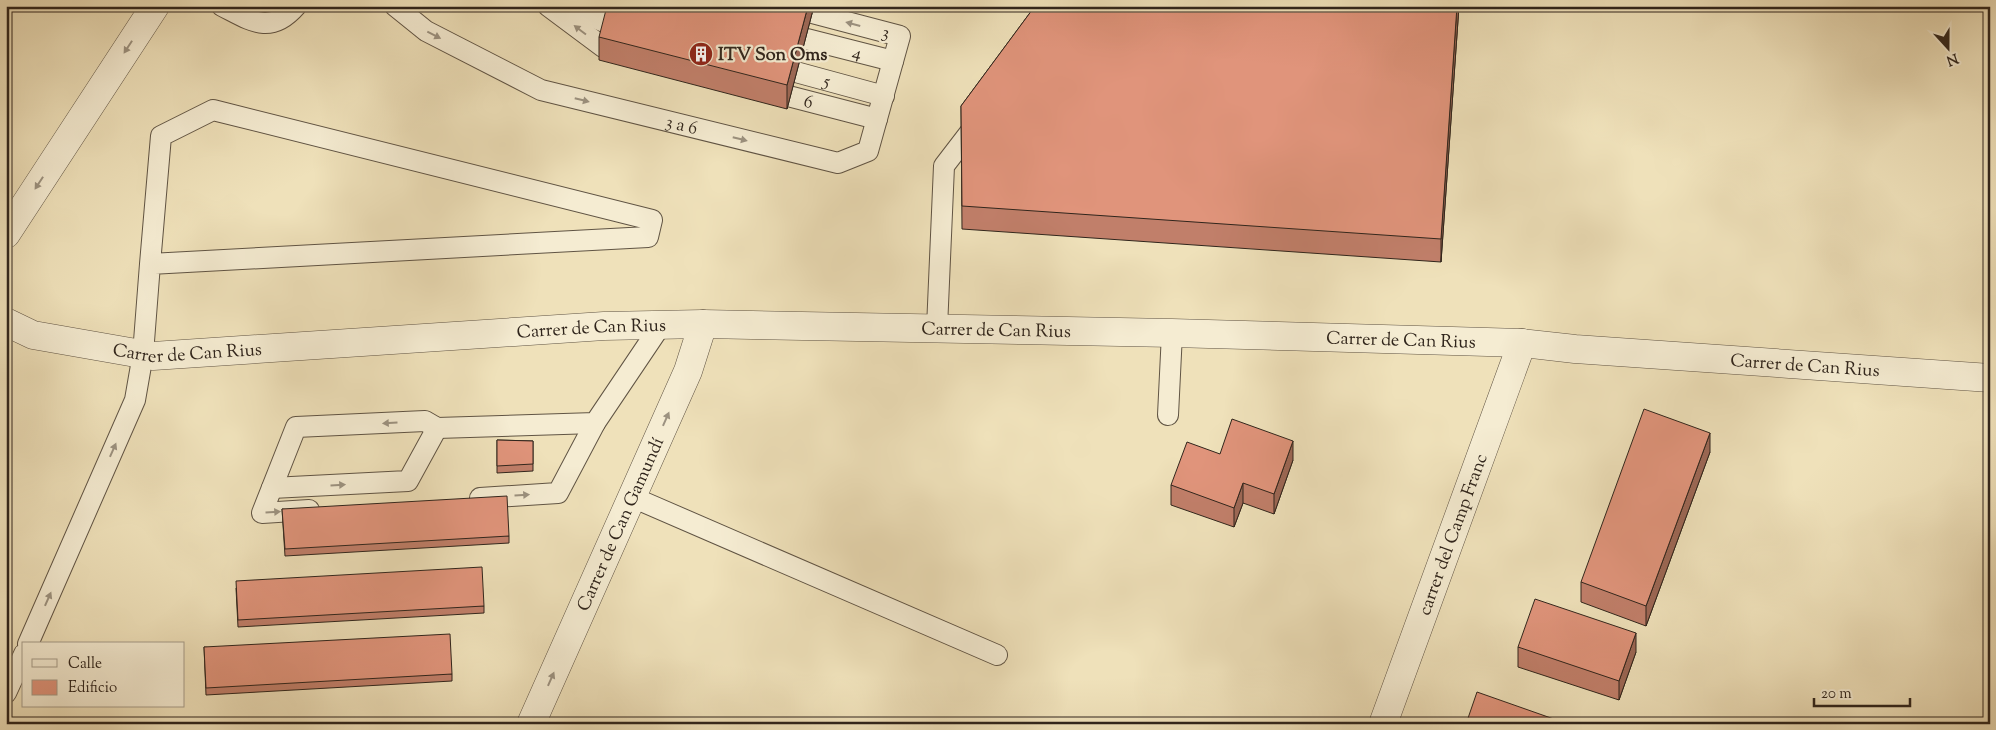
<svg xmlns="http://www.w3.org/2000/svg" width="1996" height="730" viewBox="0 0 1996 730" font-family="'Sorts Mill Goudy',serif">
<rect width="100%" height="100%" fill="#efe1ba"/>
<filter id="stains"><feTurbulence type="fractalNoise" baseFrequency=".004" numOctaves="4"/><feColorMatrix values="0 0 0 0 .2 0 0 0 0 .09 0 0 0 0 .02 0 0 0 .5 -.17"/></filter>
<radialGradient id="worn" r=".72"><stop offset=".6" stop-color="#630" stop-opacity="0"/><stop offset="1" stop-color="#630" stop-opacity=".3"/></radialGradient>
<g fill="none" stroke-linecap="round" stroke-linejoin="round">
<g stroke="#605444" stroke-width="22">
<g id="service">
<path d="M222 6C250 20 270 36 296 6"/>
<path id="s1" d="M395 6 426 31 541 90 838 163 868 151 900 36 786 6"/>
<polyline points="548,6 603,47 623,53"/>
<polyline points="567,6 609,24 628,29"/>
<path id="s2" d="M779 32 893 61"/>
<path id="s3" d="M770 65 884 96"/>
<path id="s4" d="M765 90 877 119"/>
<polyline points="937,328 944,166 977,123"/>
<polyline points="1168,415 1172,333"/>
<polyline points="272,488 408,481 437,428"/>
<polyline points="632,497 997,655"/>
<polyline points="480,498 558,493 595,423"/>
<polyline points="309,510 262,513 296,427 425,421 437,428 595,423 661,325"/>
<polyline points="28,644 135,400 143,354 150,264 648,237 652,220 213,110 161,136 150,264"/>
<polyline points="6,693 24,654"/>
</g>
</g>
<g stroke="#605444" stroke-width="29">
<g id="minor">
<polyline points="6,234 155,6"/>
<path id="s5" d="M6 322 33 335 153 356 604 326 703 324 1172 333 1522 343 1575 349 1990 378"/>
<path id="s6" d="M531 724 688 371 703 324"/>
<path id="s7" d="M1383 724 1522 343"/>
</g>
</g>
<use href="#service" stroke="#f5ecd2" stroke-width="20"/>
<use href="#minor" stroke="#f5ecd2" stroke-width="28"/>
</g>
<g fill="#c17f6a" stroke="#30251c">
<polygon points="814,6 787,109 599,60 599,37"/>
<polygon points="1035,6 1459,6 1441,262 962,229 961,106"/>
<polygon points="497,440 533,441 533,471 497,473"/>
<polygon points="1710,452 1646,626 1581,602 1581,582"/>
<polygon points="1293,460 1274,514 1243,503 1234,527 1171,505 1171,485"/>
<polygon points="282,509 509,536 509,543 285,556"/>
<polygon points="236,588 484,606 484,613 238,627"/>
<polygon points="204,647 452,674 452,681 206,695"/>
<polygon points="1518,647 1636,652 1619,700 1518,667"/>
</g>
<g fill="#9d6856" stroke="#30251c">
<polygon points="808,6 814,6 787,109 787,85"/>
<polygon points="1457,6 1459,6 1441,262 1441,239"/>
<polygon points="1710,433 1710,452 1646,626 1646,606"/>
<polygon points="1293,441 1293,460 1274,514 1274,494"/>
<polygon points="1243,483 1243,503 1234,527 1234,508"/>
<polygon points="1636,633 1636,652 1619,700 1619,681"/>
</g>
<g fill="#e0947b" stroke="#30251c">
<polygon points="607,6 808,6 787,85 599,37"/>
<polygon points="1035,6 1457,6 1441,239 962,206 961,106"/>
<polygon points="1644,409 1710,433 1646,606 1581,582"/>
<polygon points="1232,419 1293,441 1274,494 1243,483 1234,508 1171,485 1187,442 1220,454"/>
<polygon points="497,440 533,441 533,464 497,466"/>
<polygon points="507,496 509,536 285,549 282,509"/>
<polygon points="482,567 484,606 238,620 236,581"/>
<polygon points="1535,599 1636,633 1619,681 1518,647"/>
<polygon points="450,634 452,674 206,688 204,647"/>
<polygon points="1477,692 1568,724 1466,724"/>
<polygon points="6,716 25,724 6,724"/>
</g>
<defs><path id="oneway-solid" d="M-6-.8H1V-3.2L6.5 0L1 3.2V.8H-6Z" transform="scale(1.25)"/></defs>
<g fill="#9c9280">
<use href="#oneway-solid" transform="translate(853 24) rotate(-165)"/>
<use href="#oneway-solid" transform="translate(580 30) rotate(-143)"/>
<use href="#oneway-solid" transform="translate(434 35) rotate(27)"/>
<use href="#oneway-solid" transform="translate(128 47) rotate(123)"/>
<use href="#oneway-solid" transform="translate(582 100) rotate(14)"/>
<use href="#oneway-solid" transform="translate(740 139) rotate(14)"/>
<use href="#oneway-solid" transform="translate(39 183) rotate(123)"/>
<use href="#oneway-solid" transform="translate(666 419) rotate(-66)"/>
<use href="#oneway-solid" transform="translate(390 423) rotate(177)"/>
<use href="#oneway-solid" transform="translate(113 450) rotate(-66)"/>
<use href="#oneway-solid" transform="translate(338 485) rotate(-3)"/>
<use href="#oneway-solid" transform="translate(522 495) rotate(-4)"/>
<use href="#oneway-solid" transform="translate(273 512) rotate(-4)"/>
<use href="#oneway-solid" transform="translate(48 599) rotate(-66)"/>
<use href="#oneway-solid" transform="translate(551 679) rotate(-66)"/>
</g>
<defs>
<g id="building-disc" transform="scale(1.25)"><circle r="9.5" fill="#8f2418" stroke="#f5ecd2"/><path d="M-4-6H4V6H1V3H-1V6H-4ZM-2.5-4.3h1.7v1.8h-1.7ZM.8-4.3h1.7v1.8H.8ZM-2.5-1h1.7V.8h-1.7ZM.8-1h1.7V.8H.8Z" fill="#fff"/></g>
</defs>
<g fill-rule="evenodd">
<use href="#building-disc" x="701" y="54"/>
</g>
<g text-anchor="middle" stroke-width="4.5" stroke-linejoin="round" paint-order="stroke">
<g font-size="18" fill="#30251c" stroke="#f5ecd2">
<text transform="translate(886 32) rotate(15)" y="6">3</text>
<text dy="6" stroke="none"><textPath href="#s2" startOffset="81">4</textPath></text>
<text dy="6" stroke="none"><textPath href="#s3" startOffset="59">5</textPath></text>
<text dy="6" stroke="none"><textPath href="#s4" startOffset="45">6</textPath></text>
<text dy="6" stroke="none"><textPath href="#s1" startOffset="314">3 a 6</textPath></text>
<text dy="6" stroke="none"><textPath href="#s5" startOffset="591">Carrer de Can Rius</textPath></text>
<text dy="6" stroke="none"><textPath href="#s5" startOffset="996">Carrer de Can Rius</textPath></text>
<text dy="6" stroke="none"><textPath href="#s5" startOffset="1401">Carrer de Can Rius</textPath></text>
<text dy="6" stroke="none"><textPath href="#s5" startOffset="186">Carrer de Can Rius</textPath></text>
<text dy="6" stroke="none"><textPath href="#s5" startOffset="1806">Carrer de Can Rius</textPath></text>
<text dy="6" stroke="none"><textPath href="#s6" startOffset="219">Carrer de Can Gamundí</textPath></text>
<text dy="6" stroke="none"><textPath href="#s7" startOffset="202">carrer del Camp Franc</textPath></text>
</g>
<g font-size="18" font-weight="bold" fill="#30251c" stroke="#f5ecd2" text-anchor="start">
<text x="718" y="60">ITV Son Oms</text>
</g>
</g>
<rect width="1996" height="730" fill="none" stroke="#efe1ba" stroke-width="25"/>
<rect x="8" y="8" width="1981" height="715" fill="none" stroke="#30251c" stroke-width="2.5"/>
<rect x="12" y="12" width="1971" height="705" fill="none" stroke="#30251c"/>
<rect x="22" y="642" width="162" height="65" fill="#f5ecd2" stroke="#a69c89"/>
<rect x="32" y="659" width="25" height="8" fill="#f5ecd2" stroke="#a69c89"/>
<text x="68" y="668" font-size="15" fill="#30251c">Calle</text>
<rect x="32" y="680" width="25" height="15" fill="#e0947b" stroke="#a69c89"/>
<text x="68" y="692" font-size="15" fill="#30251c">Edificio</text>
<g transform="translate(1948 48) rotate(159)" stroke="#f5ecd2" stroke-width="4" paint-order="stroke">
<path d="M0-4L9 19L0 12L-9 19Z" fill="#30251c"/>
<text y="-8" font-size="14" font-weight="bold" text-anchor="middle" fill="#30251c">N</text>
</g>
<path d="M1814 698v8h96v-8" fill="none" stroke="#30251c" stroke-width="2.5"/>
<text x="1821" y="698" font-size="15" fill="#30251c" stroke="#f5ecd2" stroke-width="4" paint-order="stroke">20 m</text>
<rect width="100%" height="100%" filter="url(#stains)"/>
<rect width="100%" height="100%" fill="url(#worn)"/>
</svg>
